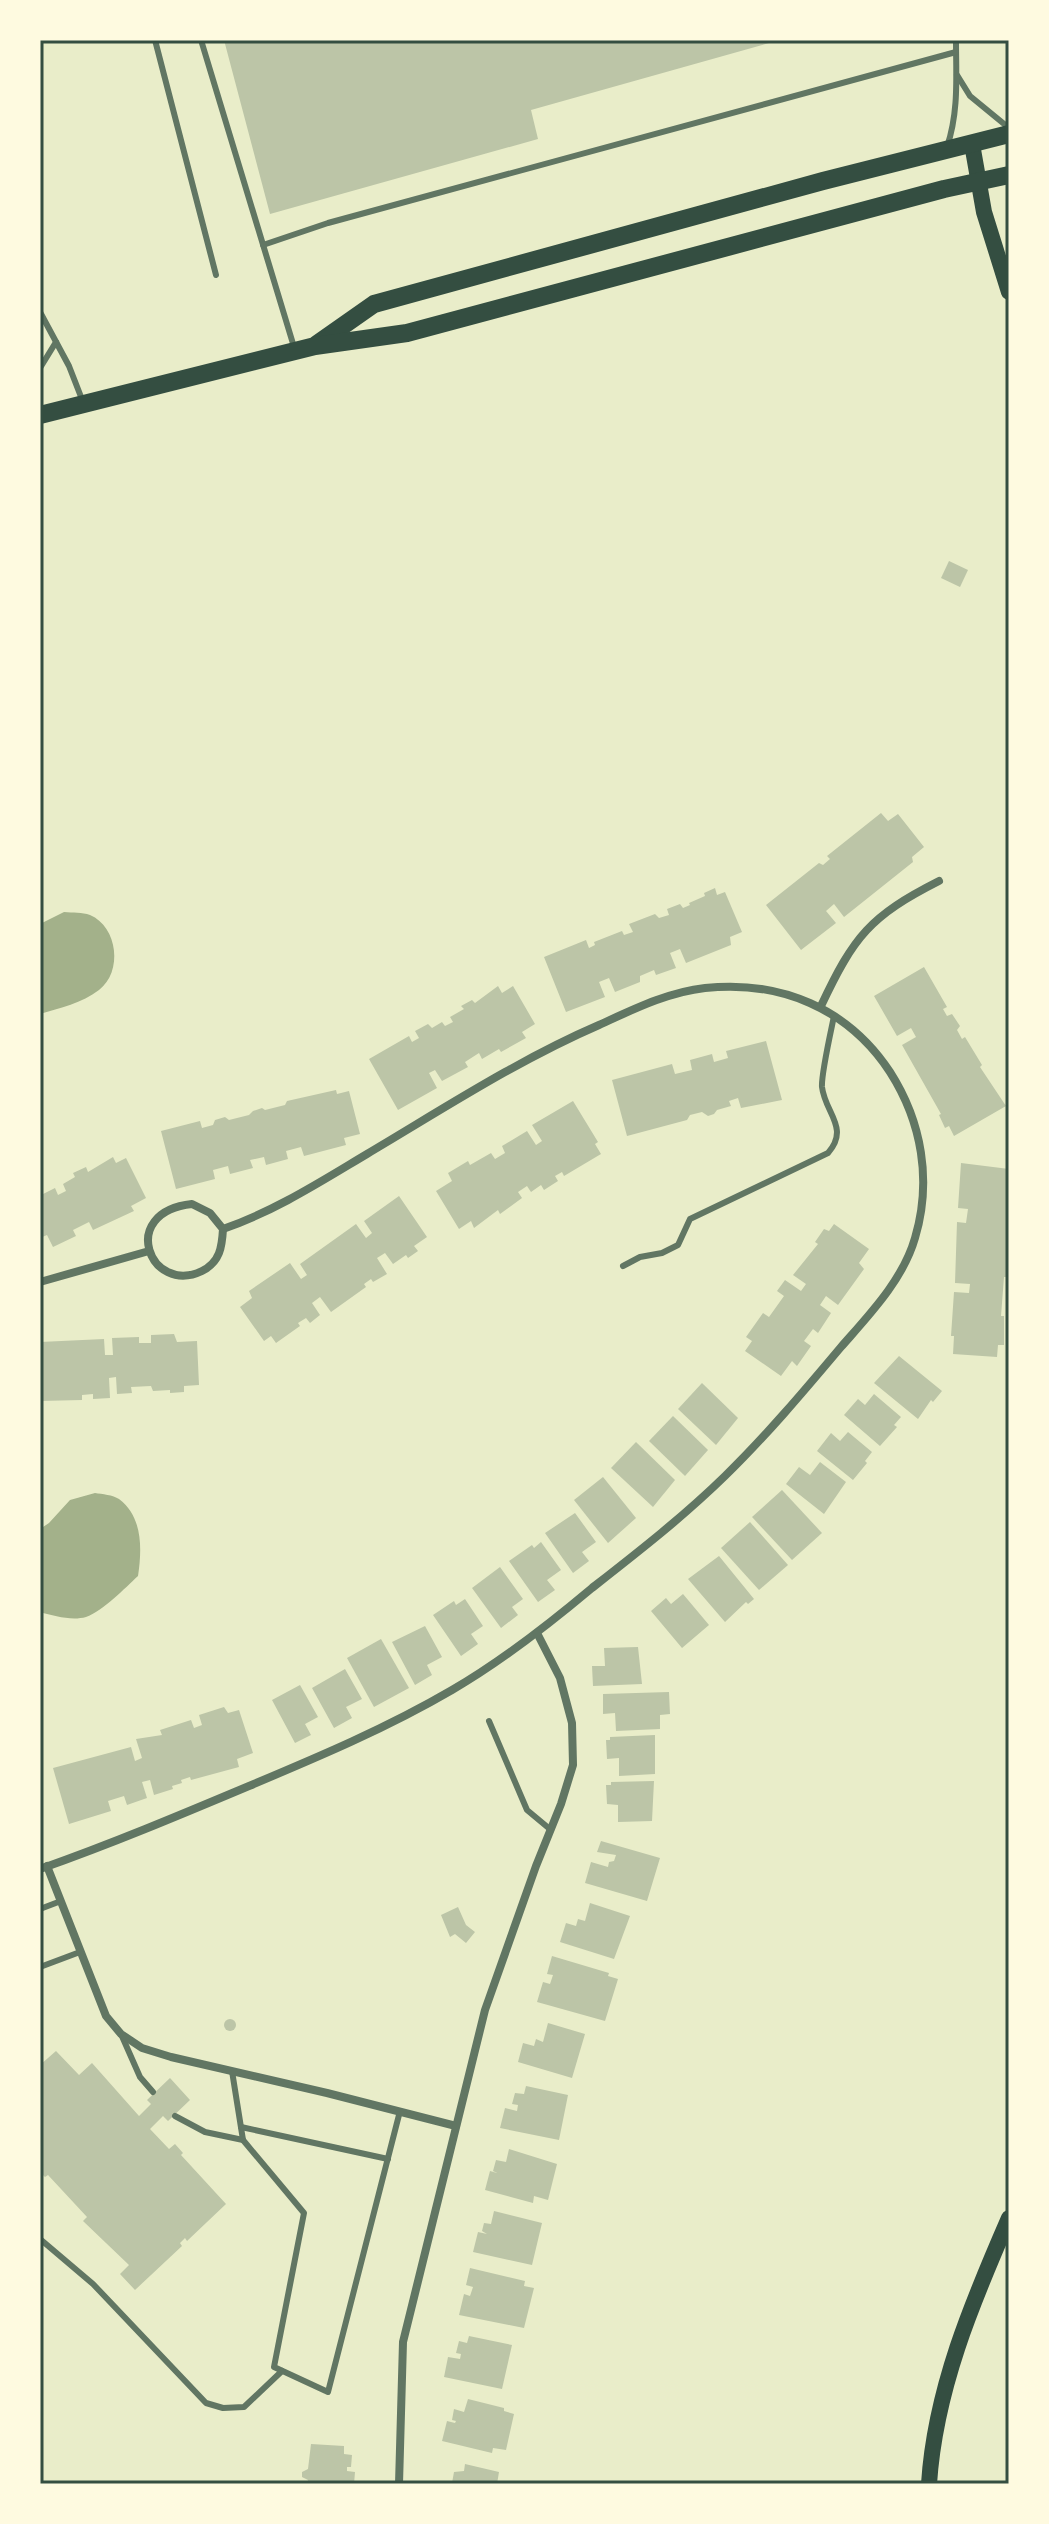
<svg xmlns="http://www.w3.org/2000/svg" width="1049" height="2524" viewBox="0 0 1049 2524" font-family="'Playfair Display',serif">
<rect width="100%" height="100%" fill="#e9edc9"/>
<g fill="#a3b18a">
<path d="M64 912C73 913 82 912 90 915 118 927 123 972 99 990 82 1003 60 1008 40 1014V924Z"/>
<path d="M95 1493C102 1494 113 1495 119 1499 143 1517 142 1549 138 1576 125 1588 103 1611 86 1617 72 1621 54 1616 40 1612V1529L49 1523 70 1500Z"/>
</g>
<g fill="#bcc5a7">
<polygon points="224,40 776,40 776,41 531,110 538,139 270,214"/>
<polygon points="949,561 968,570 960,587 941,578"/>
<polygon points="881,813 888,821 898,814 924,847 912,857 913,862 844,917 834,904 826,911 836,923 801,950 766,905 819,863 823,865 830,859 827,856"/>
<polygon points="715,888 717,895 725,892 742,932 730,937 731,945 686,963 680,949 670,953 676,968 656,975 654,970 640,976 640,982 615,992 609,978 599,982 605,997 566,1012 544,957 586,940 589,948 595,945 594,942 622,931 624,935 633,932 629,924 655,914 659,918 669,915 667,909 680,904 683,908 690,905 689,903 705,896 704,893"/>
<polygon points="924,967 947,1007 943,1009 947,1016 952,1014 960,1026 957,1030 962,1039 965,1037 982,1065 980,1067 1006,1106 954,1136 949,1126 945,1128 939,1115 941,1114 902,1045 916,1037 911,1028 897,1036 874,996"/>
<polygon points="498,986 502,993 513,986 535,1024 522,1032 526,1038 501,1052 499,1049 482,1059 479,1053 465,1062 468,1067 442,1081 435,1070 429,1073 437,1088 398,1110 369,1059 409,1036 412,1042 419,1038 415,1031 428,1024 432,1028 442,1022 445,1026 453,1022 450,1017 464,1009 461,1006 472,1000 475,1003"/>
<polygon points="766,1041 782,1100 741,1108 738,1098 729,1101 731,1106 717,1110 714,1114 708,1116 702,1112 690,1115 687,1120 627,1136 612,1080 672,1064 675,1074 692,1070 690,1060 712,1054 714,1062 728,1058 726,1051"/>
<polygon points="336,1090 337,1094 349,1091 360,1134 344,1138 346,1145 304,1156 301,1147 286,1151 288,1159 266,1165 264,1157 250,1160 253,1168 230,1174 228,1166 213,1170 215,1179 176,1189 161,1131 200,1121 202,1128 213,1125 215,1120 225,1117 229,1120 249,1115 253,1111 262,1108 265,1110 285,1105 287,1101"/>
<polygon points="573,1101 598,1142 595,1144 601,1154 564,1176 562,1172 555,1176 558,1181 544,1190 541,1185 531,1192 527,1186 518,1192 522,1198 500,1214 498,1210 474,1228 471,1221 459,1229 436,1191 452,1181 448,1173 468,1161 470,1165 491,1153 495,1159 505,1153 502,1146 527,1131 536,1145 542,1141 532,1125"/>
<polygon points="113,1157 116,1163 126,1158 146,1198 131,1206 134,1211 93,1230 89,1222 73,1230 76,1236 53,1247 47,1235 40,1238 40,1189 43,1194 55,1188 58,1195 66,1191 63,1184 75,1177 73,1173 86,1167 88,1172"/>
<polygon points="961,1163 1009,1169 1009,1277 1004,1277 1001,1316 1004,1316 1004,1345 998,1345 997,1357 953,1354 954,1336 951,1336 954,1292 969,1293 970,1284 955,1283 957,1222 966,1223 968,1209 958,1208"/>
<polygon points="399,1196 427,1237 414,1246 418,1251 408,1258 406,1255 393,1264 385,1253 377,1258 387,1274 373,1282 371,1279 364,1284 366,1287 331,1312 320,1297 312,1303 320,1315 310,1323 306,1318 298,1323 300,1326 276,1343 271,1336 264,1341 240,1307 252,1298 249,1291 290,1263 301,1279 307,1275 300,1264 356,1224 366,1238 372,1233 364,1221"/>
<polygon points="834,1224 869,1249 859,1263 864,1269 838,1305 826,1296 820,1305 831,1313 818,1333 813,1329 804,1341 811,1346 797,1366 792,1361 781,1376 745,1351 752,1341 746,1337 763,1313 769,1317 784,1296 777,1291 785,1280 801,1291 806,1284 793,1275 818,1244 815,1242 824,1229 829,1231"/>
<polygon points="174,1334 177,1342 197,1341 199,1385 184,1386 184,1392 170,1393 170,1390 153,1391 151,1386 131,1387 132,1393 117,1394 116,1377 109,1378 110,1398 93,1399 93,1394 82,1395 82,1400 40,1401 40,1342 104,1339 105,1355 113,1355 112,1338 139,1337 139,1343 151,1343 151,1335"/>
<polygon points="899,1356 942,1391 933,1402 931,1400 918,1419 874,1383"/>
<polygon points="702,1383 738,1418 716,1445 678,1409"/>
<polygon points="874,1394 901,1417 894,1425 897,1427 880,1446 844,1415 858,1399 865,1405"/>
<polygon points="673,1416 708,1450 685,1476 649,1441"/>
<polygon points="848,1432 872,1452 865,1461 867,1463 853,1480 817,1451 831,1433 840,1441"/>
<polygon points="636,1442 675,1480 653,1507 611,1468"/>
<polygon points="820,1462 846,1482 824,1514 786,1484 799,1467 810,1475"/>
<polygon points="603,1477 636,1518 608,1543 574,1500"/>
<polygon points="782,1490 822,1533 792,1560 752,1517"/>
<polygon points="575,1513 596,1542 582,1552 589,1561 573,1573 545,1533"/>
<polygon points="750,1522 788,1565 759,1590 721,1548"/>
<polygon points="541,1542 561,1570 547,1580 555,1590 538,1602 509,1561 532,1545 534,1548"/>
<polygon points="719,1556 754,1599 748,1604 746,1602 725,1622 688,1579"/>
<polygon points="500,1567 523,1599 512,1607 518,1615 501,1628 472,1588"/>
<polygon points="683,1594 709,1625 682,1648 651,1611 666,1598 671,1604"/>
<polygon points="465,1599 483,1626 471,1634 478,1644 461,1656 433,1615 454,1601 456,1605"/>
<polygon points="425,1626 442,1657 427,1665 432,1675 415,1685 392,1642"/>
<polygon points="381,1639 409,1688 374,1707 347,1658"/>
<polygon points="638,1647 642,1684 593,1686 592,1666 605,1666 604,1648"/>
<polygon points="345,1669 362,1699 346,1707 352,1718 334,1728 312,1688"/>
<polygon points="300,1685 318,1717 305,1724 311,1735 295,1743 272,1700"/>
<polygon points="669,1692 670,1714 660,1715 660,1729 616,1731 615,1713 603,1714 603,1694"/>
<polygon points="224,1707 228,1713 239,1710 253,1753 237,1759 239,1767 191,1780 190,1777 181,1780 182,1783 172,1786 173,1789 154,1795 150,1780 142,1782 147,1798 127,1805 124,1796 108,1801 111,1811 69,1824 53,1768 131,1747 135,1761 142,1758 136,1739 162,1735 160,1730 191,1720 194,1728 202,1725 199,1715"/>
<polygon points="655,1735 655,1774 619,1776 619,1758 607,1759 606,1740 610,1740 610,1737"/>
<polygon points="654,1781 652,1821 618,1822 618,1805 607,1804 606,1785 611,1785 611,1782"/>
<polygon points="601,1841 660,1858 647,1901 585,1883 591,1862 608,1867 609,1862 614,1861 616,1855 597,1852"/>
<polygon points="590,1903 630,1916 614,1959 560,1942 566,1923 576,1926 578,1919 585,1921"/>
<polygon points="458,1907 466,1925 475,1932 466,1943 455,1934 450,1937 441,1915"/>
<polygon points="552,1956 609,1973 608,1976 618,1979 605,2021 537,2002 543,1982 550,1984 553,1975 547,1974"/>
<circle cx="230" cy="2025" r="6"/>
<polygon points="548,2023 585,2034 572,2078 518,2062 523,2043 534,2046 536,2039 543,2042"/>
<polygon points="56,2051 79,2075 92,2063 139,2116 151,2104 147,2100 170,2078 190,2100 168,2121 163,2116 150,2129 169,2149 175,2144 183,2153 181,2155 226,2204 187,2241 185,2238 180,2243 182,2246 135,2290 120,2274 129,2265 83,2221 87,2217 48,2175 45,2177 40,2172 40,2065"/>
<polygon points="526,2086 568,2095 559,2140 500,2128 505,2108 517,2111 518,2105 512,2104 515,2093 524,2094"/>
<polygon points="509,2149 557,2164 548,2200 534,2196 533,2203 485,2190 490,2171 497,2173 493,2171 496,2160 506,2162"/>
<polygon points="494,2211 542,2223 532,2265 473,2252 478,2232 487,2234 482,2231 484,2223 491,2224"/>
<polygon points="470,2268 525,2281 524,2286 534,2288 524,2328 459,2315 464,2294 470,2296 473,2287 466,2285"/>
<polygon points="469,2336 512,2345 502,2389 444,2377 448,2357 460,2359 461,2354 456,2353 459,2341 467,2343"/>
<polygon points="468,2399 504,2408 504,2411 514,2414 506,2450 493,2448 492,2453 442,2441 447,2421 455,2423 456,2421 452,2420 454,2409 464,2412"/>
<polygon points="311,2444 344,2446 344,2454 352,2455 351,2467 347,2467 347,2471 355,2472 354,2484 307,2484 308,2480 302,2477 302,2472 308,2469"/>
<polygon points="465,2464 499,2472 497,2484 452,2483 454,2472 464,2471"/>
</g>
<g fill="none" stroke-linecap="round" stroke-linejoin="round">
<g stroke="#617663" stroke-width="6">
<polyline points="155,40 216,275"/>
<polyline points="201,40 294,347"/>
<polyline points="957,75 970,96 1009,128"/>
<path d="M947 147C959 111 956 77 956 40"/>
<polyline points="263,245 328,223 956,52"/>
<polyline points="40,312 69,366 83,402"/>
<polyline points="40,368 56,342"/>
<path d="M623 1266 640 1257 662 1253 678 1245 690 1219 828 1153C850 1128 825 1113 822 1087 821 1075 831 1031 834 1016"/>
<polyline points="489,1721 527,1810 551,1830"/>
<polyline points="40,1909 61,1901"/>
<polyline points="40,1967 80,1952"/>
<polyline points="121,2034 140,2077 153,2092"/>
<polyline points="232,2071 243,2140 304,2213 274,2367 328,2392 400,2111"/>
<polyline points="175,2116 205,2132 243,2140"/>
<polyline points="241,2127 388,2159"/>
<polyline points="40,2239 93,2284 206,2403 223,2408 244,2407 282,2371"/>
</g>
<g stroke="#617663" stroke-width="8">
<path d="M821 1006C854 936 870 916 939 881"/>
<path d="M192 1204 210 1213 223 1229C222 1247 220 1262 202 1271 150 1296 117 1212 192 1204Z"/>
<polyline points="40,1282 149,1251"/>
<polyline points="47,1866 106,2016 121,2034 142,2048 171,2057 327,2093 456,2126"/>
<path d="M40 1869C111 1844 180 1815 249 1786 318 1757 387 1728 452 1690 502 1661 548 1625 592 1588 638 1552 683 1517 725 1476 766 1436 804 1391 841 1347 869 1315 903 1280 915 1238 932 1181 922 1122 890 1072 848 1008 780 980 705 988 668 992 632 1010 599 1025 518 1060 443 1109 367 1154 320 1182 275 1211 223 1229"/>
<polyline points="399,2484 403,2342 485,2010 536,1866 561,1804 573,1765 572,1723 560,1678 537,1633"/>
</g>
<g stroke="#344e41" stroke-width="16">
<polyline points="972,144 984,212 1009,292"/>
<path d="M929 2484C935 2390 972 2303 1009 2218"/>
</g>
<g stroke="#344e41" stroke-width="18">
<polyline points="317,344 374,304 823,181 1009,134"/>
<polyline points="40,415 315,346 407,333 944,189 1009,175"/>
</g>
</g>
<rect width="1049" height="2524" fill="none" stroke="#fefae0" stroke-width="84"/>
<rect x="42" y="42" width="965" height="2440" fill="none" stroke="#344e41" stroke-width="3"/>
</svg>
